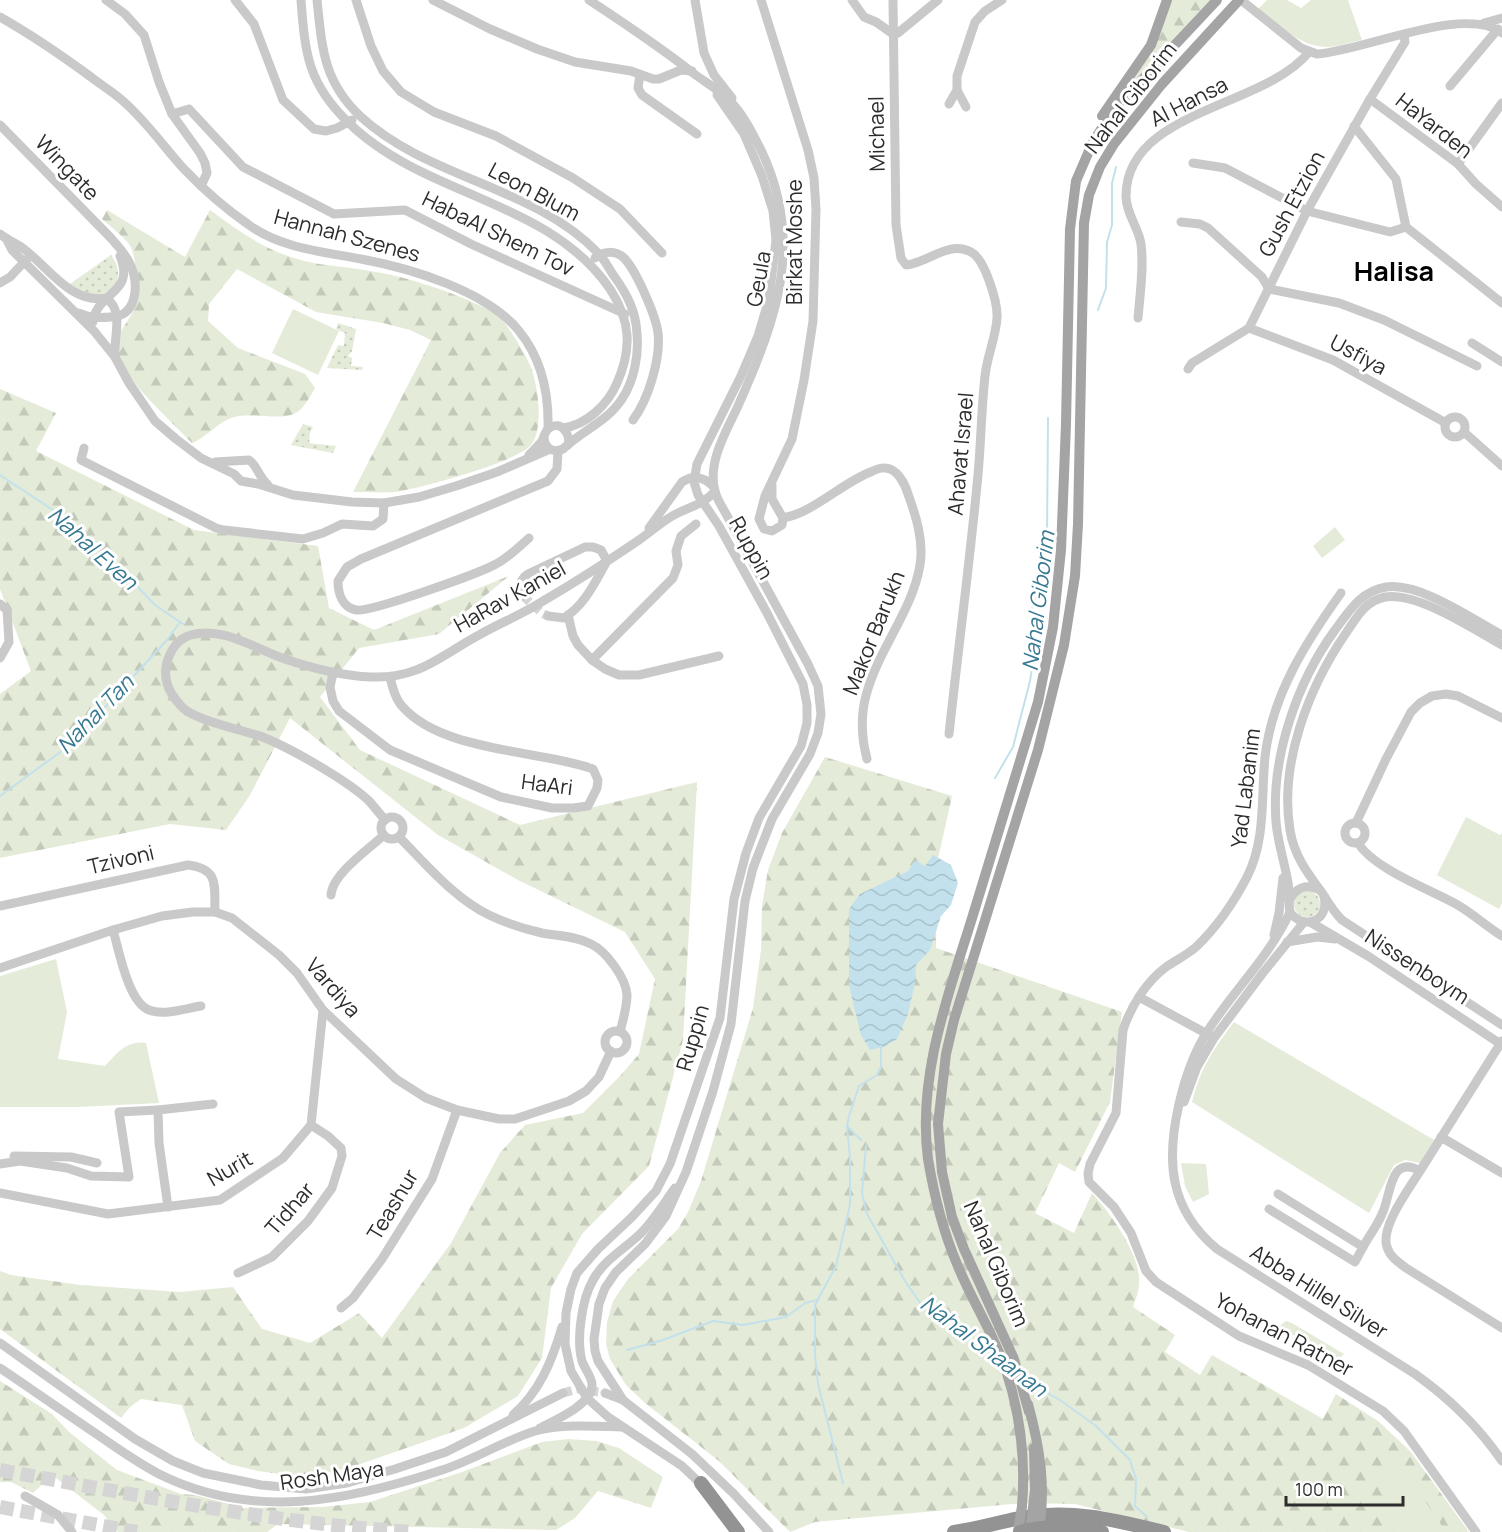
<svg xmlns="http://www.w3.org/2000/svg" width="1502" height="1532" viewBox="0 0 1502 1532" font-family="Manrope,sans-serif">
<defs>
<pattern id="grass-dots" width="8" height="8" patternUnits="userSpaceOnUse" patternTransform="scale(1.5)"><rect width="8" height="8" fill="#e4ebd8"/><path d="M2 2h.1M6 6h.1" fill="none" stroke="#c4caba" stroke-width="1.8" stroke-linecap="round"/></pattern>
<pattern id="forest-firs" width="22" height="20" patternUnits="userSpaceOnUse" patternTransform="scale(1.5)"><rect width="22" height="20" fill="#e4ebd8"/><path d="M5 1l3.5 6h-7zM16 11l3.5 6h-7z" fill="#c4caba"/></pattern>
<pattern id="water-waves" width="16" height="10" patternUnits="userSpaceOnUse" patternTransform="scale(1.5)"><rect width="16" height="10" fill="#c3e1ec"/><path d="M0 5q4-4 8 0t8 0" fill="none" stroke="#a8c1cb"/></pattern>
</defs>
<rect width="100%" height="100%" fill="#fff"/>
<g fill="url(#grass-dots)">
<path d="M111 255C128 278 113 300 85 294 80 293 74 287 70 284Z"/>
<polygon points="338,323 356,329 352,351 348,356 352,358 351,366 363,367 362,370 327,368 338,345 344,346 345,333 336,329"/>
<polygon points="303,424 313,427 310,433 309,443 336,446 333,453 291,445"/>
<circle cx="1307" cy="904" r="13"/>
</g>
<g fill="url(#forest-firs)">
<polygon points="1171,0 1210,0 1122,94"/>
<path d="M107 210 185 257 210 210C240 232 264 250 301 260 321 266 343 266 364 270 400 275 434 286 468 300 477 305 492 309 500 317 508 326 524 352 529 363 538 382 545 430 530 446 516 462 418 489 394 492 380 493 366 492 353 492L431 340 410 330 383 323 316 312 237 269 209 304 208 321 238 348 305 374 315 388C311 395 307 402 302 408 288 425 252 410 231 418 216 424 207 437 192 443 178 428 120 374 117 357 112 335 128 325 135 307 139 295 137 254 129 244 122 235 111 227 102 219Z"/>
<polygon points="0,389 56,413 36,451 194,530 318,546 329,608 374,630 509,576 439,634 359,648 320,697 360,750 520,825 697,782 683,1040 649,1166 582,1234 551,1288 542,1358 518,1396 464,1428 346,1469 301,1477 258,1471 229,1464 195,1441 182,1405 141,1399 130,1407 121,1418 0,1329 0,1271 11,1275 80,1285 180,1292 233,1287 262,1329 310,1343 359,1313 382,1338 451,1243 500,1153 525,1125 583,1113 620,1076 639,1054 655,979 625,932 518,880 438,835 290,718 250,795 226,830 170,824 0,858 0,694 31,671 0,589"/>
<path d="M825 757 952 796 937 863 936 948 1122 1012 1110 1102 1075 1172 1059 1163 1035 1213 1074 1233 1092 1193C1110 1213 1142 1256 1139 1284 1139 1292 1135 1300 1133 1307L1175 1335 1165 1352 1200 1375 1212 1355 1323 1419 1336 1394 1378 1421 1411 1452 1469 1532H1189L1075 1504 1024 1503 815 1522 790 1532 719 1461 645 1403 626 1385 610 1359 606 1344 607 1322 613 1301 628 1279 678 1229 688 1212 701 1181 753 1008 761 950 762 906 768 870 782 833Z"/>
<polygon points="0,1381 52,1414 69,1432 117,1470 181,1494 195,1495 244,1508 323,1507 370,1502 462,1472 542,1442 568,1439 596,1441 619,1448 663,1477 651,1508 598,1491 575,1518 556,1530 278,1524 267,1532 118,1532 104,1515 52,1475 33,1493 11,1482 0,1482"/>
</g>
<g fill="#e4ebd8">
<path d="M1267 0H1287L1301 8 1311 0H1348L1362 40C1351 42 1340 46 1329 47 1301 48 1279 25 1258 9Z"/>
<polygon points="293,309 339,331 318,375 272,353"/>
<polygon points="1335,527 1345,540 1322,558 1313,546"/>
<polygon points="1466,817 1500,835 1502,833 1502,903 1499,909 1437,875"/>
<path d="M56 959 67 1012 58 1059 105 1066C117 1053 127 1040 146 1043L159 1103 78 1107H0V976Z"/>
<path d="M1234 1022 1434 1140 1420 1163 1405 1160 1394 1165 1369 1213 1192 1102C1201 1067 1213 1050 1234 1022Z"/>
<polygon points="1181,1163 1206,1164 1209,1194 1193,1202 1185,1186"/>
<polygon points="1286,1321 1292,1323 1344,1354 1337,1360 1278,1327"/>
<polygon points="1394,1455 1446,1532 1399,1532 1382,1508"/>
</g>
<polygon fill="url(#water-waves)" points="933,855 951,865 958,883 951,905 941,916 930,950 916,965 915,983 908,1014 897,1039 884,1047 870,1050 861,1035 849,986 849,909 860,894 908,871 915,860 925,866"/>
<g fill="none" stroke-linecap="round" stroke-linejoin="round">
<g stroke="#c3e1ec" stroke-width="2">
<polyline points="1098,310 1106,288 1107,242 1112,225 1112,183 1116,167"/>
<polyline points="0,475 65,518 116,564 155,605 183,624"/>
<polyline points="995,778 1013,747 1030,681 1035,649 1032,609 1043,572 1047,538 1048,418"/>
<polyline points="0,796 70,745 167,640 180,622"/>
<polyline points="848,1127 861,1140"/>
<polyline points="866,1146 862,1193 867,1214 905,1281 921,1304 942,1321 981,1348 994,1353"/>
<polyline points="627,1350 663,1340 713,1321 743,1325 786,1317 805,1303 817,1300"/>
<polyline points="1024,1377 1033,1385 1060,1400 1096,1426 1130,1460 1136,1479 1135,1506 1147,1517"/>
<polyline points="843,1483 818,1384 815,1355 815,1305 836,1266 850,1205 850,1158 847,1126 849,1116 859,1086 877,1075 881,1067 881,1046"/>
</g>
<g stroke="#d5d5d5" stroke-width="9" stroke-dasharray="9 4.5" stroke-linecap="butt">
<polyline points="523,596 542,613 548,616"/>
<polyline points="563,1393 578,1389 605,1393"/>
</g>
<g stroke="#d5d5d5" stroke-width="14" stroke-dasharray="14 7" stroke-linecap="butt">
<path d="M0 1470C137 1495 272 1523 411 1532"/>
<polyline points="0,1507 137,1532"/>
</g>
<g stroke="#c9c9c9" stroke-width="9">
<polyline points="106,0 125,14 144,35 159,82 172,114 200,153 205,163 207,173 201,186"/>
<polyline points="235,0 254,24 283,100 314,129 326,131 337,128 352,120"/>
<path d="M301 0C305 54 308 84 349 123 366 140 386 153 408 165 477 202 563 220 610 289 631 321 632 349 617 383 608 404 587 425 563 428"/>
<path d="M317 0C322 47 323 81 360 116 428 179 535 186 599 254 605 260 609 269 614 276 627 294 636 311 637 334 639 355 634 381 622 399 607 422 581 431 563 449 553 453 545 449 544 438"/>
<polyline points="356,0 371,46 383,71 401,92 434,112 496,136 573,178 620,209 662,253"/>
<polyline points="433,0 490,29 537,49 575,62 631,71 653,79 659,79 681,70 692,71"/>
<path d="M589 0C624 23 660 47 693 73 705 82 719 90 729 100 743 114 752 132 761 150 805 242 777 318 738 406 727 430 709 459 714 487 715 496 721 505 725 512L808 664 818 686 821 714 818 733 810 754 772 819 753 868 745 901 731 1024 713 1091 686 1172 666 1216 645 1244 616 1272 605 1288 599 1304 594 1339 595 1351 598 1361 623 1400 692 1454 734 1494 769 1532"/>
<polyline points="695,0 704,53 714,75 732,98"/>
<polyline points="761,0 808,150 814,178 816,209 813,321 804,380 792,439 765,496 759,519 764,529 772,531 782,525 783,518 772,499 772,485"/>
<polyline points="852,0 864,17 876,22 893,34 898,33 938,0"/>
<path d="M893 0 896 225 901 258 906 265C928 263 948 240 971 252 985 259 998 303 997 318 996 337 987 356 985 376 981 412 981 449 977 485 969 568 958 651 949 734"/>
<path d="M1241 0 1301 48 1317 54C1364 51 1465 4 1502 33"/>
<path d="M0 17C32 35 61 55 91 77 101 85 113 92 123 101 146 121 164 147 184 169 203 189 226 209 249 225 280 248 324 252 361 259 410 268 487 291 519 331 542 359 549 394 548 429"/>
<polyline points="1484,23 1502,18"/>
<polyline points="640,75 638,88 642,95 697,134"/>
<polyline points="1450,86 1498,29"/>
<polyline points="957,90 966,107"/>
<polyline points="1370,99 1458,164 1476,184 1502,207"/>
<polyline points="949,104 957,90 957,76 975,22 985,11 1002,0"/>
<polyline points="172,114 189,109 243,167 334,214 405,210 471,244 625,314"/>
<path d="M0 125 109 236C117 245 126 254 131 266 139 286 137 316 111 317 99 318 90 318 79 313"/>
<polyline points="1354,126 1396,179 1406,227"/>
<polyline points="1193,163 1225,168 1307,211 1390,232 1406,227"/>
<polyline points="1458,164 1502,103"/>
<polyline points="1181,222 1200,224 1208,228 1262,277 1269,289 1339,303 1384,320 1477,366"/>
<polyline points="1406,227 1502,303"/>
<path d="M0 234C7 240 16 243 24 249 49 268 71 304 106 298"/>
<polyline points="6,238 12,250 94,331 115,357 129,383 155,421 176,439 201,458 234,474 241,481 258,484 293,495 352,502 384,503 419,497 456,486 497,472 550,449"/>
<path d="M595 258C603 251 615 250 624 258 636 270 656 316 658 333 661 359 648 400 633 420"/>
<polyline points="0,283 10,277 27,259"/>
<path d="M106 298C125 311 113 337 115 357"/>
<path d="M1138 318C1140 294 1144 268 1141 244 1139 228 1126 214 1126 196 1126 110 1264 108 1309 52"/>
<path d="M93 322C97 291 136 294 120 256"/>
<polyline points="1249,328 1333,360 1446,423"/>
<polyline points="1472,343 1502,362"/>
<polyline points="1188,369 1192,363 1249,328 1307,211 1370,99 1405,42 1404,35"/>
<circle cx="1455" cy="427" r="10"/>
<polyline points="1464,432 1502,466"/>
<polyline points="84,448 81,460 216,528 224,530 303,539 323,533 342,524 373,526 383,519 384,503"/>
<path d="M529 455C533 451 538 446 542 441 544 437 545 431 549 428 561 420 571 434 568 445"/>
<path d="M215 462 249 460C257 465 258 476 268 485"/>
<path d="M783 518C812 513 840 485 868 473 873 471 880 467 885 468 897 468 905 484 908 494 916 516 924 541 920 565 913 609 879 649 867 692 860 715 861 736 867 759"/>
<path d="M649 528 682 482C694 474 704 477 714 487"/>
<path d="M529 538C519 547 508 558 496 564 480 573 369 613 356 610 342 607 338 593 338 581L347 567 361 559 548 481 557 469 558 451"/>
<path d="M1341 593C1306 642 1272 695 1265 757 1261 797 1266 840 1247 877 1234 902 1217 927 1196 947 1187 955 1176 960 1166 967 1146 982 1131 1006 1123 1030L1116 1113 1090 1164 1088 1174 1089 1182 1114 1207 1131 1233 1146 1271 1156 1282 1239 1336 1308 1365 1383 1411 1404 1431 1476 1532"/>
<path d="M523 596C519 587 519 580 528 574L585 547H593L601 550 607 561C595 582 585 605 564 618L548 616"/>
<polyline points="0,604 7,610 9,642 0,658"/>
<polyline points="568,615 573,636 578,645 592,660 605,669 619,675 639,675 719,656"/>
<path d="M1502 645C1473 629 1418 592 1385 597 1365 601 1357 617 1346 633 1309 687 1279 763 1290 830 1294 856 1308 874 1323 894 1329 904 1334 912 1342 920L1502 1025"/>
<polyline points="592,660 673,578 678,565 676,551 681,536 696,524"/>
<path d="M333 673 330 687 333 701 339 711 390 750 501 797 552 808H573L588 806 597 788 598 780 593 769C540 750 441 752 402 706 395 699 392 686 390 677"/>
<circle cx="392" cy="828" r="11"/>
<path d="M385 820C380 814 375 808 370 802 350 782 292 749 265 738 245 730 194 721 181 706 175 699 169 692 167 683 162 665 172 640 191 635 222 626 254 648 282 658 311 668 340 676 371 677 419 679 440 656 479 635 500 623 523 614 543 601 576 582 608 561 639 540 649 533 658 525 669 518 684 508 703 506 715 491"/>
<circle cx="1355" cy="833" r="10"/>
<polyline points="1356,823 1386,759 1411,712 1420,703 1432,696 1446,694 1458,696 1502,718"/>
<path d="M399 837C426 864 454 898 489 915 506 923 524 929 542 933 558 936 576 936 591 944 606 951 626 978 627 995 627 1007 623 1020 620 1032"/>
<path d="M1358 843C1374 869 1429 889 1456 904 1472 913 1486 926 1502 936"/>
<path d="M331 895C332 874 369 849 384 835"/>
<path d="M1324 897C1330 921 1303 931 1290 912 1288 904 1291 897 1289 889 1286 866 1278 845 1276 822 1271 757 1297 682 1335 630 1349 611 1361 591 1386 587 1420 582 1472 619 1502 635"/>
<path d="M1290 899C1296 888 1306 884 1317 889"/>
<path d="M0 906 188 865C220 869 214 886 215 912"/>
<path d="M1290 912C1270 956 1233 991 1207 1032 1193 1054 1185 1078 1179 1104 1166 1161 1169 1209 1217 1249L1415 1374C1449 1398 1478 1426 1502 1461"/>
<polyline points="1310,922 1368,956 1502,1045"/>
<path d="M113 930C119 950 128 1002 149 1010 164 1016 187 1008 201 1006"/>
<polyline points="1274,935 1279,913 1283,878"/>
<polyline points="1287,942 1317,937 1335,939"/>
<polyline points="0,968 113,930 162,916 193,912 215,912 232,918 279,955 297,973 323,1010 396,1079 426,1098 457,1110 499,1119 515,1119 569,1101 586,1091 599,1077 611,1051"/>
<polyline points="1139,997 1211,1036"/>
<circle cx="616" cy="1042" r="11"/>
<polyline points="1184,1102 1197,1067 1214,1038 1262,974 1304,922"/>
<polyline points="1441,1137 1502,1173"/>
<polyline points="14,1156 71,1157 97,1163"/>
<polyline points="0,1164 20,1161 67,1168 91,1176 129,1177 119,1112 158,1110"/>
<path d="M1420 1171C1409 1189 1380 1227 1387 1247 1390 1257 1398 1262 1406 1268L1502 1328"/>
<polyline points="0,1193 108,1214 220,1200 283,1158 311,1125 323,1010"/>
<path d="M1278 1194 1363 1247C1369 1236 1377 1226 1382 1214 1391 1197 1389 1153 1420 1171L1502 1041"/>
<polyline points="168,1207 159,1143 158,1110 213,1104"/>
<polyline points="1269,1209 1355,1262 1363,1247"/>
<polyline points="238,1273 272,1257 308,1221 332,1188 342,1156 341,1148 328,1136 311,1125"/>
<polyline points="341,1308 353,1298 382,1259 432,1179 457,1110"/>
<polyline points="0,1343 135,1439 173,1461 203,1473 261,1485 306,1489 347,1483 395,1469 446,1452 563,1393"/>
<path d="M0 1368C33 1390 65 1413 98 1435 118 1449 138 1463 159 1474 253 1521 348 1501 442 1470 474 1460 503 1441 535 1431 559 1424 595 1426 621 1427"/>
<polyline points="605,1393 623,1400"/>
<path d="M513 1415C540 1391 552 1361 562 1327"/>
<path d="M540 1428C555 1420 591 1405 592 1386 593 1378 584 1368 582 1361 576 1339 582 1299 593 1280 604 1260 623 1250 639 1235 653 1222 664 1203 675 1188"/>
<polyline points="704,1487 682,1466 608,1417 587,1398 571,1371 565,1344 566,1313 571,1289 577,1273 598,1249 632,1217 656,1191 670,1164 720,1018 734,899 746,853 759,818 801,746 807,723 807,705 803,684 767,613 719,526 698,495 694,482 697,464 741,376 758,336 769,299 776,240 773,211 762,176 744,134 717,95"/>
<polyline points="25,1496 58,1515 72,1532"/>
</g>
<g stroke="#a4a4a4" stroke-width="10">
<polyline points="1102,116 1151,45 1167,0"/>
<polyline points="1029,1412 1014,1359 964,1249 952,1217 942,1172 938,1124 946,1054 954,1020 1038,750 1064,645 1075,576 1078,524 1084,223 1089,195 1100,167 1114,144 1162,84 1239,0"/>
<polyline points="1034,1448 1035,1490"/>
<path d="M1022 1506C1026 1458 1020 1412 1005 1367 992 1331 971 1299 957 1264 943 1231 934 1195 928 1159 917 1076 949 993 973 915 995 844 1017 773 1038 702L1053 627 1061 550 1066 424 1070 229 1076 181 1092 144 1112 112 1217 0"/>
</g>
<g stroke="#939393" stroke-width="14">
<polyline points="701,1483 738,1532"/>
<path d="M954 1532C978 1529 1002 1521 1026 1517 1074 1509 1118 1521 1164 1532"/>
</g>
<g stroke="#a4a4a4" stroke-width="10">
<path d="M1028 1404C1040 1448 1046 1486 1039 1532"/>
<polyline points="1018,1532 1022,1506"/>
<polyline points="1030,1532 1035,1490"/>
</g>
<path stroke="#939393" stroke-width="14" d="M1020 1532C1045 1525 1076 1527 1102 1532"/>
</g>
<g text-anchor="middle" stroke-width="6" stroke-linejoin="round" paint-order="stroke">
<g font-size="21" fill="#2c2c2c" stroke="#fff">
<text transform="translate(1131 98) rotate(-52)" y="7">Nahal Giborim</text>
<text transform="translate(1189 102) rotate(-27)" y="7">Al Hansa</text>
<text transform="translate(1434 126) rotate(38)" y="7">HaYarden</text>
<text transform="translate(877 134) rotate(-91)" y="7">Michael</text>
<text transform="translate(67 168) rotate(46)" y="7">Wingate</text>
<text transform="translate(534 192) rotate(28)" y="7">Leon Blum</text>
<text transform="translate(1292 204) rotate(-62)" y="7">Gush Etzion</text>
<text transform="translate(498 234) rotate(26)" y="7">HabaAl Shem Tov</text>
<text transform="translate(347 236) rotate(15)" y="7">Hannah Szenes</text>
<text transform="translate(795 242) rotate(-90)" y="7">Birkat Moshe</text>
<text transform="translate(759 279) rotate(-80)" y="7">Geula</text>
<text transform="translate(1358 355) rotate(28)" y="7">Usfiya</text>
<text transform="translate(961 454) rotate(-85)" y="7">Ahavat Israel</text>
<text transform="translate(751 548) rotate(61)" y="7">Ruppin</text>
<text transform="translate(510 597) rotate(-29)" y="7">HaRav Kaniel</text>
<text transform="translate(874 633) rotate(-68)" y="7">Makor Barukh</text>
<text transform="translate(547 785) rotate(7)" y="7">HaAri</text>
<text transform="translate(1246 788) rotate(-83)" y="7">Yad Labanim</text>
<text transform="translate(121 860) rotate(-13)" y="7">Tzivoni</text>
<text transform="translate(1417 967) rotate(33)" y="7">Nissenboym</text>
<text transform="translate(333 988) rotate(49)" y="7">Vardiya</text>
<text transform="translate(693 1038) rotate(-74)" y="7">Ruppin</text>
<text transform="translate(230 1169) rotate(-30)" y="7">Nurit</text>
<text transform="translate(393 1205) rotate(-59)" y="7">Teashur</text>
<text transform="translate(290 1209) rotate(-49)" y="7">Tidhar</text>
<text transform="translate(996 1264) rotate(67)" y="7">Nahal Giborim</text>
<text transform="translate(1319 1292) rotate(32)" y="7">Abba Hillel Silver</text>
<text transform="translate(1284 1335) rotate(28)" y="7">Yohanan Ratner</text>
<text transform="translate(332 1476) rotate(-8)" y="7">Rosh Maya</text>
</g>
<g font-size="22" font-style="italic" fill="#367991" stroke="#fff">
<text transform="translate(93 548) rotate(42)" y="8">Nahal Even</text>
<text transform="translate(1038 601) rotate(-83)" y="8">Nahal Giborim</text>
<text transform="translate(95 714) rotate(-46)" y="8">Nahal Tan</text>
<text transform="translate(984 1346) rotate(37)" y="8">Nahal Shaanan</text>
</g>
<g font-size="27" font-weight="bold" fill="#000" stroke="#fff">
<text x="1394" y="281">Halisa</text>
</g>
</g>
<path d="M1286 1496v9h117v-9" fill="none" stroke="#2c2c2c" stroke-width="3"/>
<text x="1295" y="1496" font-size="18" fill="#2c2c2c" stroke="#ffffff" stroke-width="4.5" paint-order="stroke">100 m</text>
</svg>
